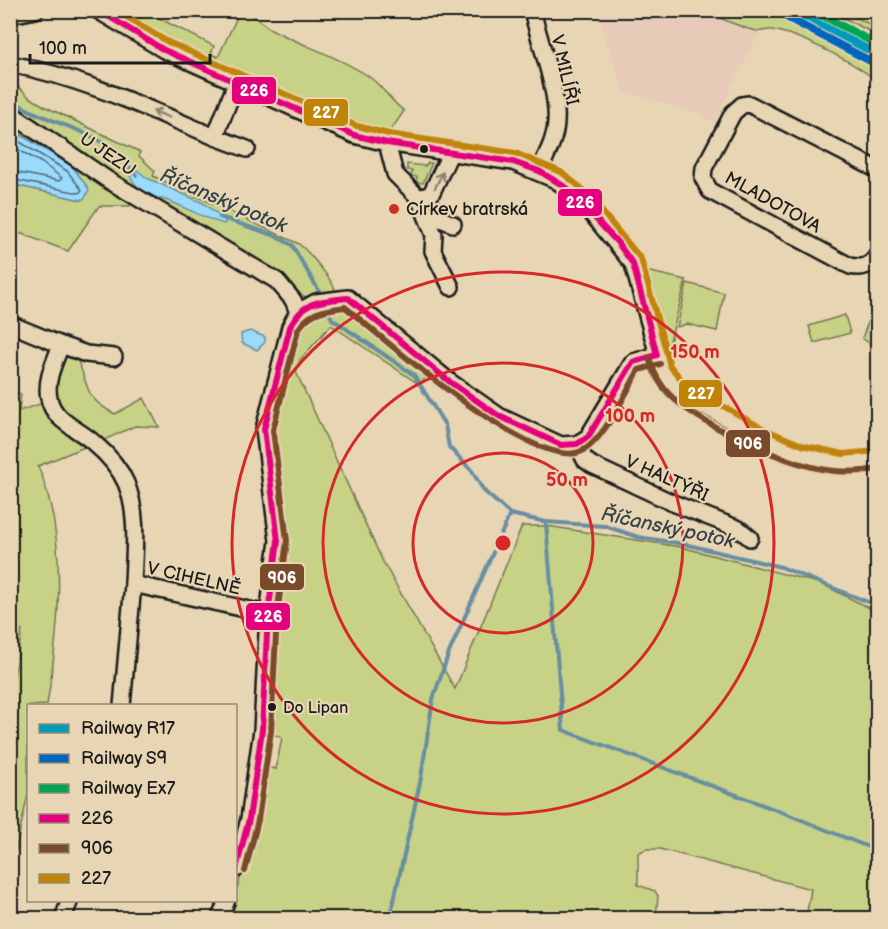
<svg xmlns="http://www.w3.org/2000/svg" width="888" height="929" viewBox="0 0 888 929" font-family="'Balsamiq Sans',sans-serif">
<rect width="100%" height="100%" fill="#e7d5b3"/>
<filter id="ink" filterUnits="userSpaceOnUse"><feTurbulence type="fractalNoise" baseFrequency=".0167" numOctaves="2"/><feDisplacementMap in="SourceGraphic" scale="12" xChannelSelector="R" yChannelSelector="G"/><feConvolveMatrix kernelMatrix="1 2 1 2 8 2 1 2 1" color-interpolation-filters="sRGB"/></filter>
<g filter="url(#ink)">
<g fill="#e7cab8">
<polygon points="596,11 696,11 715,14 759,32 714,122 692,111 624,92"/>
<polygon points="771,11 830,11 877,35 877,66"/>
</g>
<g fill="#c7d286" stroke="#727751" stroke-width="1.5">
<path d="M128 11H145L214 46 211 54 218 57 240 11C254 13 260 23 271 29 303 46 338 56 368 76 382 85 390 101 404 111L389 133 356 128 214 66 124 19Z"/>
<path d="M696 11H771L877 66V81C855 63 801 35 772 30 767 29 763 32 758 31 743 30 716 14 696 11Z"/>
<polygon points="830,11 843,11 877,28 877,35"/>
<path d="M11 80 29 97 46 107 140 152 139 156 155 171 153 176 299 244C309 252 332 279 336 292L308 297 298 295 216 240 213 232 191 219H181L138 191 130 206H99L68 251 11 230V184L81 200 49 151 11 129Z"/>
<polygon points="428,163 432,163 423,183 416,182 417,177 411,176 412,171 407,170 407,164 425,166"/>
<polygon points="646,271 686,280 667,353"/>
<polygon points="687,283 724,293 717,331 687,324 677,327"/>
<polygon points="346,304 429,373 420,385 331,325 300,360 296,372 382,560 455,689 522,526 547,526 681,547 822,584 877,612 877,918 837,918 827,914 806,918 811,889 660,849 646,849 638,853 638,885 655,891 658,896 656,918 228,918 258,819 266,767 276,769 282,737 271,734 276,695 277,626 285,627 287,610 275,609 280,561 289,555 271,456 271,429 294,335 303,316 316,309"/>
<polygon points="845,315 850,333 814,343 809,326"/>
<polygon points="869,320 877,320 877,343 869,343 862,338"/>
<path d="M65 353 75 356C91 384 80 396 115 414L144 398 159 427 135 426 102 441C60 410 47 407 65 353Z"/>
<path d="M11 392 21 394 19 411 40 404 47 406 87 446 38 466C69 539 59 630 47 705L28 706V794L11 872 10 699 22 630 10 628Z"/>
</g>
<g fill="#9adafb" stroke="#688ea2" stroke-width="1.5">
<polygon points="11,129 72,166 89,189 85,198 81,200 11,184"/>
<path d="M137 170 147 178 203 203 226 221 224 224C207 219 192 211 176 204 155 194 145 202 130 176Z"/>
<polygon points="250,331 265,337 265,342 257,350 242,343 241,334"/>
</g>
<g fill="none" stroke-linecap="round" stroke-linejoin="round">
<g stroke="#4e6875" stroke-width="1.5">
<polyline points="10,136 67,171 82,190 79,193 10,179"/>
<polyline points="10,145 42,163 62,178 59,181 10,171"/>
</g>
<g stroke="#688ea2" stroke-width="4">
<path d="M10 99C43 122 86 127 114 151 122 157 129 167 136 175"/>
<polyline points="220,217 273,235 292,245 323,298"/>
<polyline points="326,305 332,319 414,375 445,425 449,447 472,471 484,491 510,514 546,522 605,526 638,537 684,544 781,567 878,606"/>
<polyline points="546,523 563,730 787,814 878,851"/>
<polyline points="390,918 421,778 433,699 448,655 510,514"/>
</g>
<g stroke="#1c1c1c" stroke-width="20">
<g id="minor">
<polyline points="97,10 164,50 354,135 387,143 513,162 556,180 578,197 633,264 662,370 681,393 760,437 799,454 842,463 878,460"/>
<path d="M532 10C539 41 559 93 556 123 555 140 546 156 539 171"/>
<polyline points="10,15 36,10"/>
<path d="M10 64C81 77 149 109 215 137"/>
<polyline points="236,83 215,137 247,149"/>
<polyline points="10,113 108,180 277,281 293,300 298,312"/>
<polyline points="387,143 395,174 419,198 434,235 433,251 451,287"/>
<path d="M878 170 749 104 742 105 733 113 704 168 703 178 710 191 850 266C863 269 871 266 878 254"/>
<polyline points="419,198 431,194 450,154"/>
<polyline points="426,213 453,224"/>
<path d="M10 324 61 345C55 361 45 380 49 398 53 421 79 429 94 443 107 454 119 467 126 483 139 515 134 550 133 584L268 614"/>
<polyline points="61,345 86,354 114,357"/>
<polyline points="577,444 585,460 592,465 673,503 739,529 750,538"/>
<polyline points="122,706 133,584"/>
<polyline points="236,869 249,819 262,730 268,614 278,541 264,429 290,327 298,312 316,302 348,298 450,382 499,416 561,445 577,444 588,437 633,362 657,355"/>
<polyline points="63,918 70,900"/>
<polyline points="220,918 227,900"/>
</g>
</g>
<use href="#minor" stroke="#e7d5b3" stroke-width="15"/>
<g stroke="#e7d5b3" stroke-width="10">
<g id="bus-1">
<polyline points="98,10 164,50 354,135 387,143 513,162 539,171 567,188 617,242 633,264 657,355"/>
<path d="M236 869 249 819 262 730 268 614 278 541 264 429 290 327C304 300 320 301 348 298L450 382 499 416 561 445 577 444 588 437 633 362 657 355"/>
</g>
</g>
<g stroke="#e7d5b3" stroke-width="10">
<g id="bus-2">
<path d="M649 358C653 371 659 384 669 394 699 425 784 463 827 470 844 473 861 472 878 469"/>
<path d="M245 871 258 820 271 731 277 615 287 541 273 430 298 330C309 311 325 310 345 307 383 338 536 474 582 451 604 440 626 392 639 370L660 364"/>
</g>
</g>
<g stroke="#e7d5b3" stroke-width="10">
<polyline id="bus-3" points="115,10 168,42 357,126 389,134 515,153 561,172 585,191 641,259 670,366 687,386 764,429 802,445 843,454 877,451"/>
</g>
<use href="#bus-1" stroke="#e5007d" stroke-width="6"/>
<use href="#bus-2" stroke="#7a4b2a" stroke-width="6"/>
<use href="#bus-3" stroke="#c08407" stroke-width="6"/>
<g stroke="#e7d5b3" stroke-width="12">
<polyline id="rail-1" points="793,10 878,55"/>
</g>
<g stroke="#e7d5b3" stroke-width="12">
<polyline id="rail-2" points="788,18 874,63"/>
</g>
<g stroke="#e7d5b3" stroke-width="12">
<polyline id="rail-3" points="812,10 878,45"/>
</g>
<use href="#rail-1" stroke="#039bbc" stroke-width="8"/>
<use href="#rail-2" stroke="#0065bd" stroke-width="8"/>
<use href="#rail-3" stroke="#00a651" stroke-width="8"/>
</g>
<defs><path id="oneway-shaft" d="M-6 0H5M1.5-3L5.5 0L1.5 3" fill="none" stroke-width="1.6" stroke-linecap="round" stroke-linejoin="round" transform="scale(1.5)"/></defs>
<g stroke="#8c826f">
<use href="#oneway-shaft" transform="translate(161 114) rotate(-157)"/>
<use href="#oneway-shaft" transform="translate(439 180) rotate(-64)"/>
</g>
</g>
<g fill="none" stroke="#d62828" stroke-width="3">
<circle cx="503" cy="543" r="90"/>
<circle cx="503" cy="543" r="180"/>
<circle cx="503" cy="543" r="271"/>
</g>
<g fill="#1c1c1c" stroke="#e7d5b3" stroke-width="2">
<circle cx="424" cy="149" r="5"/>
<circle cx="272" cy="707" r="5"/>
</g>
<circle fill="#c8321e" stroke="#e7d5b3" stroke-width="2" cx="394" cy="209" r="6"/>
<g text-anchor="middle" stroke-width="4.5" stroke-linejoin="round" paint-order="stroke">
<g font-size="16" fill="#1c1c1c" stroke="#e7d5b3" text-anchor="start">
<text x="283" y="713">Do Lipan</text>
</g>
<g font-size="18" fill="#1c1c1c" stroke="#e7d5b3">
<text transform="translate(565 70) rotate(77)" y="6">V MILÍŘI</text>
<text transform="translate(108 154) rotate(34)" y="6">U JEZU</text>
<text transform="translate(773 202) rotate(29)" y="6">MLADOTOVA</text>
<text transform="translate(667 478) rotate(24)" y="6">V HALTÝŘI</text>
<text transform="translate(194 578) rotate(13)" y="6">V CIHELNĚ</text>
</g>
<g font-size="18" fill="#1c1c1c" stroke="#e7d5b3" text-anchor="start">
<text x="406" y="215">Církev bratrská</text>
</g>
<g font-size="20" font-style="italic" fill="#354249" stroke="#e7d5b3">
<text transform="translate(224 200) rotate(23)" y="7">Říčanský potok</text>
<text transform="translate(668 527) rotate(12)" y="7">Říčanský potok</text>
</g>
</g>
<circle cx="503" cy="543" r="9" fill="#d62828" stroke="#e7d5b3" stroke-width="3"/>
<g font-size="18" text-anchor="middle" font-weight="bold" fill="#d62828" stroke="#e7d5b3" stroke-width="4.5" stroke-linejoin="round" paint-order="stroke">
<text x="695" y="358">150 m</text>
<text x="630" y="422">100 m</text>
<text x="567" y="486">50 m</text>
</g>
<g stroke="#e7d5b3" stroke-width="2">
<rect x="231" y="76" width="46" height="29" rx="6" fill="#e5007d"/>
<rect x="303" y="98" width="46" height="29" rx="6" fill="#c08407"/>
<rect x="557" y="188" width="46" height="29" rx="6" fill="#e5007d"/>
<rect x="678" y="379" width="45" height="29" rx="6" fill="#c08407"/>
<rect x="725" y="429" width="46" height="29" rx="6" fill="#7a4b2a"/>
<rect x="259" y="563" width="46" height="28" rx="6" fill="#7a4b2a"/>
<rect x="245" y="602" width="46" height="29" rx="6" fill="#e5007d"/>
</g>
<g font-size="16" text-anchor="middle" font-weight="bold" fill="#fff">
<text x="254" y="96">226</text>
<text x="326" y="118">227</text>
<text x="580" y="208">226</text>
<text x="701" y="399">227</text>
<text x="748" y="449">906</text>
<text x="282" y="583">906</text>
<text x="268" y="622">226</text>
</g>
<rect width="888" height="929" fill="none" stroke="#e7d5b3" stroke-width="36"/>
<rect x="18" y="18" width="852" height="893" fill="none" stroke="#1c1c1c" stroke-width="2" filter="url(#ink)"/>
<rect x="27" y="704" width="210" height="198" fill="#e7d5b3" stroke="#968b77" stroke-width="1.5"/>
<rect x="39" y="724" width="30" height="9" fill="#039bbc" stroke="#968b77" stroke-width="1.5"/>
<text x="81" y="734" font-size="18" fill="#1c1c1c">Railway R17</text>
<rect x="39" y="754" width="30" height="9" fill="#0065bd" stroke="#968b77" stroke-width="1.5"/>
<text x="81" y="764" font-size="18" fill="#1c1c1c">Railway S9</text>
<rect x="39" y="784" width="30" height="9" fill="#00a651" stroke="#968b77" stroke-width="1.5"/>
<text x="81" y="794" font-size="18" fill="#1c1c1c">Railway Ex7</text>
<rect x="39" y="814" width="30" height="9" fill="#e5007d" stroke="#968b77" stroke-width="1.5"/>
<text x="81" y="824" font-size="18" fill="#1c1c1c">226</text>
<rect x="39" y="844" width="30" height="9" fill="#7a4b2a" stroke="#968b77" stroke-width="1.5"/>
<text x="81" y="854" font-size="18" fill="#1c1c1c">906</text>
<rect x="39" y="874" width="30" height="9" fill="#c08407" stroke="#968b77" stroke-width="1.5"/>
<text x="81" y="884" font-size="18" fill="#1c1c1c">227</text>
<path d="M30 54v9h180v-9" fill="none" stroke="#1c1c1c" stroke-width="3"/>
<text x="39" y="54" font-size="18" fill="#1c1c1c" stroke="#e7d5b3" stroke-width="4.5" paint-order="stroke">100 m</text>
</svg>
